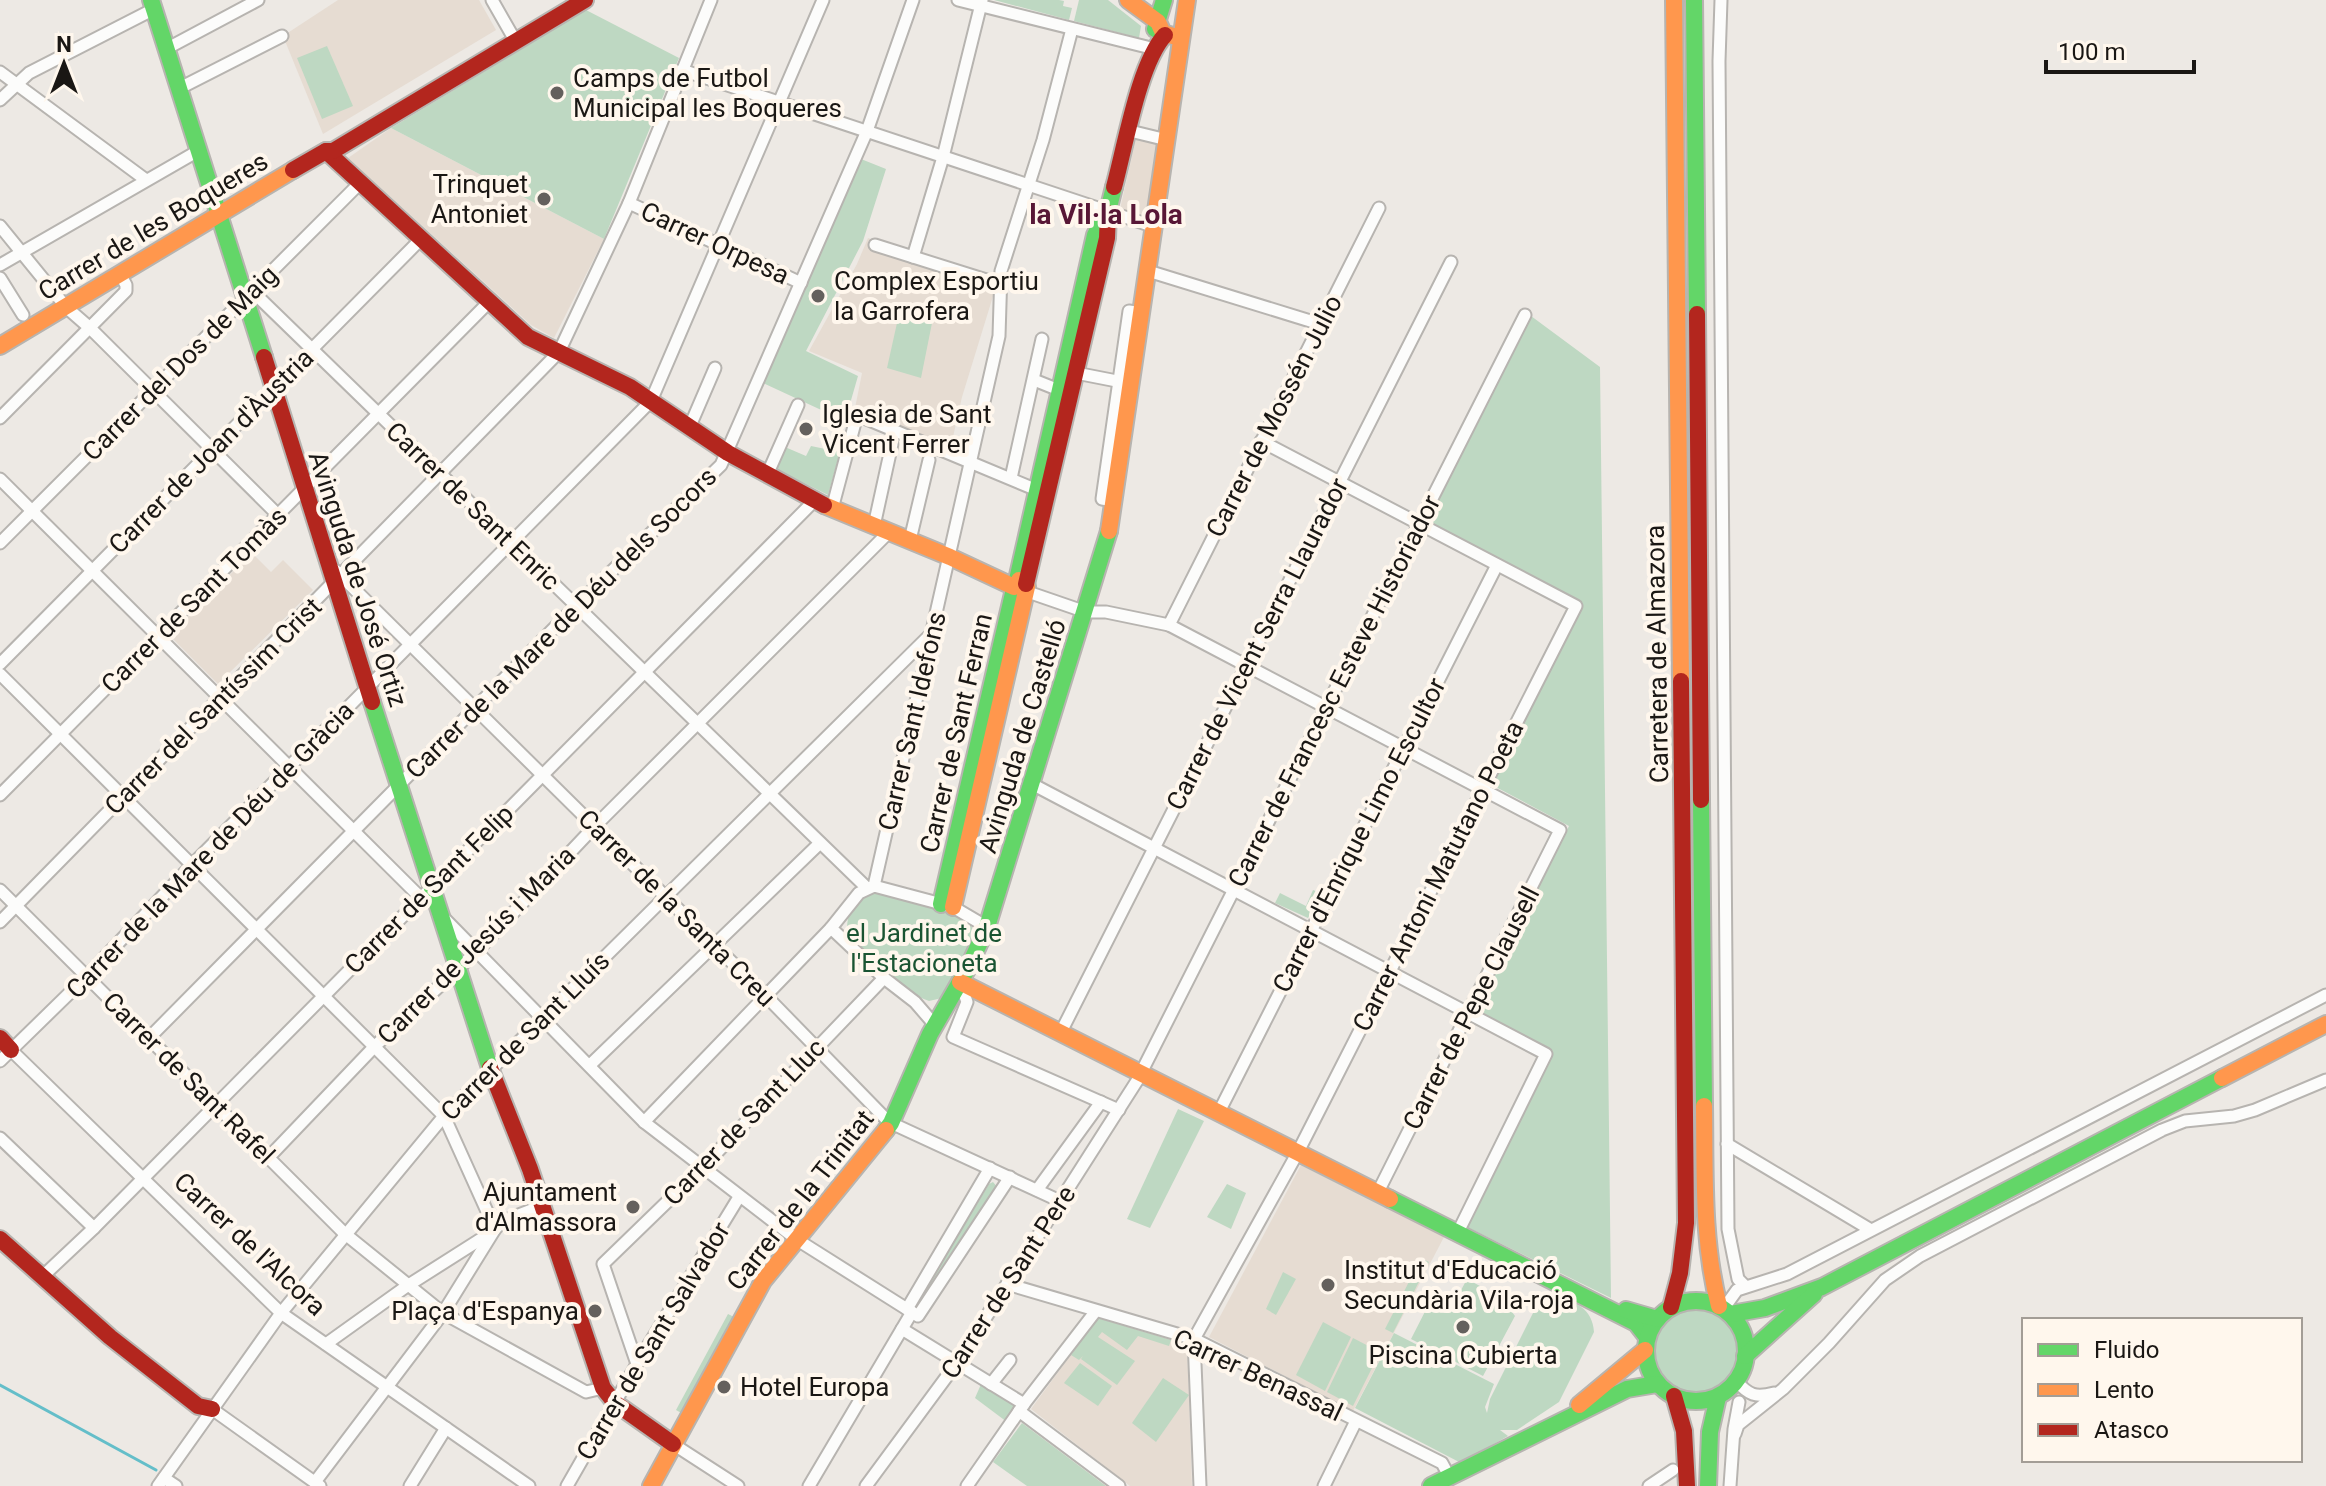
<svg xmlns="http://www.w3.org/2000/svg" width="2326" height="1486" viewBox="0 0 2326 1486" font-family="Roboto,sans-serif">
<rect width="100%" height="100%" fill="#ede9e4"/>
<g fill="#e6dcd2">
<polygon points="338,0 479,0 496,30 323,134 283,36"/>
<polygon points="391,128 604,239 554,338 531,325 348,158"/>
<polygon points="1139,136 1161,141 1148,218 1120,209 1136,139"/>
<polygon points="868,238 998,280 962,397 953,437 930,439 855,408 862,373 809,351 857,264"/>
<polygon points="252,553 271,572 283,560 313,590 218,684 169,635"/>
<polygon points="1301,1165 1444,1237 1353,1411 1209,1337"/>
<polygon points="1098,1318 1187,1344 1192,1486 1130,1486 1031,1409"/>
</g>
<g fill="#bed8c2">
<polygon points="994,0 1059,0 1064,1 1063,6 1072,8 1069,20"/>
<polygon points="1079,0 1108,0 1141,26 1139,38 1074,21"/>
<polygon points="586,10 679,58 604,239 391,128"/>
<polygon points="327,46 353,106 322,119 297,58"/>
<polygon points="861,159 886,169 863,241 806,351 858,376 845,421 763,383"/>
<polygon points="901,305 934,313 921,378 887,368"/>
<polygon points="1531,316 1600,367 1611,1298 1467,1227 1553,1052 1476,1012 1569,826 1492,785 1583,605 1427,520"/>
<polygon points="811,446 840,452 828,495 776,469 785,447 806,456"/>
<polygon points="1313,890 1321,893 1308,918 1275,903 1280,893 1306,906"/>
<path d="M876 893C899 898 985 908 974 943 968 961 952 981 942 998L929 1001 911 994 848 938C844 916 853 898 876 893Z"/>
<polygon points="1178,1109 1204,1121 1150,1228 1127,1219"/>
<polygon points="993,1182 998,1188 918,1309 914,1309 989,1184"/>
<polygon points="1227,1184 1246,1193 1231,1229 1207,1217"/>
<polygon points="1421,1258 1429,1262 1393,1333 1385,1329"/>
<polygon points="1283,1272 1296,1279 1276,1315 1266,1309"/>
<polygon points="1467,1279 1515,1305 1512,1312 1515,1316 1483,1376 1411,1339 1435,1292 1452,1300 1450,1306 1452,1307"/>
<path d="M1552 1297C1574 1299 1593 1309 1594 1332L1559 1402 1517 1430H1500L1508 1436 1461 1463 1355 1408 1394 1333 1494 1384 1485 1407 1487 1413 1490 1399 1536 1307 1542 1300Z"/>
<circle cx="1696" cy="1351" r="43"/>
<polygon points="728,1314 734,1317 683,1414 676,1410"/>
<polygon points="1098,1318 1171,1340 1169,1346 1138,1336 1127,1350 1102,1332 1098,1337 1135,1361 1117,1385 1081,1359 1083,1356 1079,1360 1071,1355"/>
<polygon points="1323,1322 1351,1337 1325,1391 1296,1375"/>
<polygon points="1353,1338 1380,1352 1353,1406 1327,1392"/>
<polygon points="1080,1363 1112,1386 1098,1406 1064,1383"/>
<polygon points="1163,1378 1189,1395 1156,1442 1132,1423"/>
<polygon points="982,1382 1015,1404 1013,1415 1007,1422 975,1398"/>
<polygon points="1022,1423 1106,1486 1027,1486 993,1462"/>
</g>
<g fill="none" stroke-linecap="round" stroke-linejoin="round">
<polyline stroke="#64bec9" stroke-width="3" points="0,1385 156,1470"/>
<g stroke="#b7b4b0" stroke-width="15">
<g id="street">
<polyline points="492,0 512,35"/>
<polyline points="958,0 1147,47"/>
<polyline points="1721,0 1719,61 1728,1229 1738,1279 1745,1286"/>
<polyline points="166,49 258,0"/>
<polyline points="682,70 1155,227"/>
<polyline points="0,72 146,180"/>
<polyline points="178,89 282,36"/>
<polyline points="0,100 29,73 154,9"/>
<polyline points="1130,131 1167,140"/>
<polyline points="629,203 801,283"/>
<polyline points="0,226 66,307 90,328 278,515"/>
<polyline points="875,245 999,284"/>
<polyline points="913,257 943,157 982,0"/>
<polyline points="0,265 198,151"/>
<polyline points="1148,271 1320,324"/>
<polyline points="0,278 23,315"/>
<polyline points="252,291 867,888"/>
<polyline points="1076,373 1127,383"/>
<polyline points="1034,380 1059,390"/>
<polyline points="0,418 126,291 126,285 120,274"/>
<polyline points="690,426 715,368"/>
<polyline points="1261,441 1576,606 1301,1146"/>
<polyline points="767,475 798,405"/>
<polyline points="1011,478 1042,339"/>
<polyline points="0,479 421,898"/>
<polyline points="1115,501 1102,499 1129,311 1142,313"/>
<polyline points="832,509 857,415 1037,490"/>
<polyline points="874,526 892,444"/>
<polyline points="910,540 929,460"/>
<polyline points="0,543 360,183"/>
<polyline points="335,570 765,995 884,1117 891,1123 1060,1201"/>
<polyline points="1025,591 1086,612 1106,612 1169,625 1560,830 1381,1186"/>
<polyline points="1169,625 1379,208"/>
<polyline points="0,664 422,238"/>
<polyline points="0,674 444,1116 495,1229"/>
<polyline points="1032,784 1546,1054 1460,1228"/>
<polyline points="0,795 489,302"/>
<polyline points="874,886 999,336 1001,271 1043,140 1072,29"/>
<polyline points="0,890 344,1233 443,1313 586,1392 603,1388"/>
<polyline points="442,916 644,1122 796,1239 918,1316 1010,1177"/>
<polyline points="0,922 559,352 629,203 711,0"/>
<polyline points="960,982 967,1002 953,1037 1119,1110"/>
<polyline points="934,1024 915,1002 884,978 831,928 859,893 874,886 953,907 987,927"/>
<polyline points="1064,1026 1451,262"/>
<polyline points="149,1038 576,606 721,465 867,131 913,0"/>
<polyline points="11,1050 281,1313 529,1486"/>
<polyline points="0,1061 87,976 193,864 651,401 823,0"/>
<polyline points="590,1065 820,843"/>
<polyline points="1144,1067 1525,315"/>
<polyline points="1222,1106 1497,565"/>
<polyline points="644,1122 831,928"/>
<polyline points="0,1138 94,1228"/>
<polyline points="1727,1144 1871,1230"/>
<polyline points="269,1157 375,1046 476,952 595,826 889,532"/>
<polyline points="1037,1190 1101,1102"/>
<polyline points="43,1276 94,1228 814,501"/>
<polyline points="1007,1284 1194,1339 1442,1463 1449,1476"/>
<polyline points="1724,1308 1737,1290 1787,1274 2326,995"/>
<polyline points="907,1309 990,1168"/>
<polyline points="902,1329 1024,1404"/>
<polyline points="326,1344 407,1286 492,1232"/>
<polyline points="637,1364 603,1264 702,1168 884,978"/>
<path d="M1736 1381C1749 1395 1755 1398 1774 1393"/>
<polyline points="991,1384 1010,1360"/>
<polyline points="212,1409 320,1486"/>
<polyline points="1019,1411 1119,1486"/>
<polyline points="1735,1434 1738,1425 1783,1389 1829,1343 1885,1280 1920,1256 2162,1130 2185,1121 2234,1116 2255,1110 2326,1080"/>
<polyline points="673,1444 738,1486"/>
<polyline points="164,1478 176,1486"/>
<polyline points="315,1482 443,1313 495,1229 503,1221 542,1206"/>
<polyline points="158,1486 281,1313 444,1116 932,633"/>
<polyline points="410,1486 446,1428"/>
<polyline points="567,1486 637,1364 739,1197"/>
<polyline points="809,1486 912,1312"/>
<polyline points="866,1486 956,1364 1142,1073"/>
<polyline points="967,1486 1024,1404 1095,1312"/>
<polyline points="1200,1486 1194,1339 1298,1152"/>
<polyline points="1324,1486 1356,1421"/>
<polyline points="1649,1486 1673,1470"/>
<polyline points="1730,1486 1734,1429 1739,1402"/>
</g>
</g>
<g stroke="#b7b4b0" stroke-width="20">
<g id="fast">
<polyline points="151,0 264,357"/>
<polyline points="1694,0 1697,314"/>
<polyline points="1155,29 1164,0"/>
<polyline points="1017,580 1095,235 1108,211 1114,187"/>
<polyline points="372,702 490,1068"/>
<polyline points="1701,800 1704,1106"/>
<polyline points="941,904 1014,589"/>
<polyline points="886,1130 891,1123 930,1034 968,968 987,927 1109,531"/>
<polyline points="1390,1199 1636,1323 1647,1337"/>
<circle cx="1696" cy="1351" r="50"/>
<polyline points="1626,1310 1657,1319"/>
<polyline points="1731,1314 1765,1308 1822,1287 2222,1078"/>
<polyline points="1745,1356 1814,1294"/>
<polyline points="1431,1486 1627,1389 1657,1384"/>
<polyline points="1708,1486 1710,1432 1718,1397"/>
</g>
</g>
<g stroke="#b7b4b0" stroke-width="20">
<g id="slow">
<polyline points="1128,0 1158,22 1163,33 1173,36"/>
<polyline points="1674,0 1681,681"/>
<polyline points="0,346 293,170"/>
<polyline points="824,505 950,557 1014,587"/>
<polyline points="1109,531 1187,0"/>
<polyline points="953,907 1027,587 1025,582 1019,580"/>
<polyline points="960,982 1390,1199"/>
<polyline points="2222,1078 2326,1024"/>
<path d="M1704 1106C1705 1174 1702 1240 1719 1306"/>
<polyline points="1579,1405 1645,1350"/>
<polyline points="651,1486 763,1281 886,1130"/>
</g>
</g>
<g stroke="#b7b4b0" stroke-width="20">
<g id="jam">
<polyline points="326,151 528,337 630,387 728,453 824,505"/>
<polyline points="293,170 326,151 333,151 585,0"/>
<path d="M1114 187C1125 147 1139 63 1165 35"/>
<polyline points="1697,314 1701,800"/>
<polyline points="264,357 372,702"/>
<polyline points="1026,584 1107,238 1108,213"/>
<polyline points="0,1038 11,1050"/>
<polyline points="490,1068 530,1169 603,1388 615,1403 673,1444"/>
<polyline points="0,1239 110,1337 198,1406 212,1409"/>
<polyline points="1671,1307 1680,1273 1686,1223 1681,681"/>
<polyline points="1674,1396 1684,1431 1687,1486"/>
</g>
</g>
<use href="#street" stroke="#fcfcfb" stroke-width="11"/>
<use href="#fast" stroke="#63d668" stroke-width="16"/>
<use href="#slow" stroke="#ff974d" stroke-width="16"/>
<use href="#jam" stroke="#b3261e" stroke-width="16"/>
</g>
<g fill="#64605d" stroke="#fff7ed" stroke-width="3">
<circle cx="557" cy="93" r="8"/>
<circle cx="544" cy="199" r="8"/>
<circle cx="818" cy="296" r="8"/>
<circle cx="806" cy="429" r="8"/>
<circle cx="633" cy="1207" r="8"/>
<circle cx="1328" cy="1285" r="8"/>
<circle cx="595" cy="1311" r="8"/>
<circle cx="1463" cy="1327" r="8"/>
<circle cx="724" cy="1387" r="8"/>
</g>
<g text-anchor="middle" stroke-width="8" stroke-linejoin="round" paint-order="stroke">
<g font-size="26" fill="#1a1714" stroke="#fff7ed" text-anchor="start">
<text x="573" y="87">Camps de Futbol<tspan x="573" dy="30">Municipal les Boqueres</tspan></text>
<text x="528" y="193" text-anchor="end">Trinquet<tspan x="528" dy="30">Antoniet</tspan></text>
<text x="834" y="290">Complex Esportiu<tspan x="834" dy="30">la Garrofera</tspan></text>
<text x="822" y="423">Iglesia de Sant<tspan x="822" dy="30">Vicent Ferrer</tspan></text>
<text x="617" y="1201" text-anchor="end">Ajuntament<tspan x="617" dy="30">d'Almassora</tspan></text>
<text x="1344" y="1279">Institut d'Educació<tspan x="1344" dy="30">Secundària Vila-roja</tspan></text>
<text x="579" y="1320" text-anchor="end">Plaça d'Espanya</text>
<text x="1463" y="1364" text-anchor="middle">Piscina Cubierta</text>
<text x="740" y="1396">Hotel Europa</text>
</g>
<g font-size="26" fill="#1a1714" stroke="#fff7ed">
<text transform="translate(153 226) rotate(-31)" y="9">Carrer de les Boqueres</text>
<text transform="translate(715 243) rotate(25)" y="9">Carrer Orpesa</text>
<text transform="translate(180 363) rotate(-45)" y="9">Carrer del Dos de Maig</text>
<text transform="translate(1274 416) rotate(-63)" y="9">Carrer de Mossén Julio</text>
<text transform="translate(211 451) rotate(-45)" y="9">Carrer de Joan d'Àustria</text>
<text transform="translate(473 506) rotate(44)" y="9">Carrer de Sant Enric</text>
<text transform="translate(358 579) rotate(72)" y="9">Avinguda de José Ortiz</text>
<text transform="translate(194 600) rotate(-45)" y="9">Carrer de Sant Tomàs</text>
<text transform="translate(561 623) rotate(-45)" y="9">Carrer de la Mare de Déu dels Socors</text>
<text transform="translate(1257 644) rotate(-63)" y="9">Carrer de Vicent Serra Llaurador</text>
<text transform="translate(1657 654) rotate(-91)" y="9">Carretera de Almazora</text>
<text transform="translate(1334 691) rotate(-63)" y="9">Carrer de Francesc Esteve Historiador</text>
<text transform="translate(213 706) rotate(-45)" y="9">Carrer del Santíssim Crist</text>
<text transform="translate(912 721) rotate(-77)" y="9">Carrer Sant Idefons</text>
<text transform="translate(956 733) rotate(-77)" y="9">Carrer de Sant Ferran</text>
<text transform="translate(1022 736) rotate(-73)" y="9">Avinguda de Castelló</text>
<text transform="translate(1359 835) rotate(-63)" y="9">Carrer d'Enrique Limo Escultor</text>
<text transform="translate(210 850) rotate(-46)" y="9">Carrer de la Mare de Déu de Gràcia</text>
<text transform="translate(1438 876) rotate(-63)" y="9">Carrer Antoni Matutano Poeta</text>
<text transform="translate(429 889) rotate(-45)" y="9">Carrer de Sant Felip</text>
<text transform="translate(677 908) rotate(45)" y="9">Carrer de la Santa Creu</text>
<text transform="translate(476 945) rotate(-45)" y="9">Carrer de Jesús i Maria</text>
<text transform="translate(1471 1008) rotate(-63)" y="9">Carrer de Pepe Clausell</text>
<text transform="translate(525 1036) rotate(-45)" y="9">Carrer de Sant Lluís</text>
<text transform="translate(189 1078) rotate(45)" y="9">Carrer de Sant Rafel</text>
<text transform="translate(744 1122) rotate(-46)" y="9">Carrer de Sant Lluc</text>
<text transform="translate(800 1200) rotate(-52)" y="9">Carrer de la Trinitat</text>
<text transform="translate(250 1244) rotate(43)" y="9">Carrer de l'Alcora</text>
<text transform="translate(1008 1282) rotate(-57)" y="9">Carrer de Sant Pere</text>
<text transform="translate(653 1341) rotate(-59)" y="9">Carrer de Sant Salvador</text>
<text transform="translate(1258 1375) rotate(25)" y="9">Carrer Benassal</text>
</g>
<g font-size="26" fill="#1a5432" stroke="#fff7ed">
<text x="924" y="942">el Jardinet de<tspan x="924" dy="30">l'Estacioneta</tspan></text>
</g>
<g font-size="28" font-weight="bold" fill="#581736" stroke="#fff7ed">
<text x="1106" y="224">la Vil·la Lola</text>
</g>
</g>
<rect x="2022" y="1318" width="280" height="144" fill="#fff7ed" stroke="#a39d96" stroke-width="2"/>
<rect x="2038" y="1344" width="40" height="12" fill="#63d668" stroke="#a39d96" stroke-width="2"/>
<text x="2094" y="1358" font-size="24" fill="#1a1714">Fluido</text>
<rect x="2038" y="1384" width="40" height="12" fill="#ff974d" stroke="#a39d96" stroke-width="2"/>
<text x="2094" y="1398" font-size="24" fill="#1a1714">Lento</text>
<rect x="2038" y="1424" width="40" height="12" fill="#b3261e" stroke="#a39d96" stroke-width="2"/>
<text x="2094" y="1438" font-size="24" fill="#1a1714">Atasco</text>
<g transform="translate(64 64)" stroke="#fff7ed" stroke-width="6" paint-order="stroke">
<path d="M0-6L14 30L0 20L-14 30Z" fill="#1a1714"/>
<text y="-12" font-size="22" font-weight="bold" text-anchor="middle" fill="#1a1714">N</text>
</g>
<path d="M2046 60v12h148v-12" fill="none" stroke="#1a1714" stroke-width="4"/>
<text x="2058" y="60" font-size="24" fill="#1a1714" stroke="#fff7ed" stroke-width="6" paint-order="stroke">100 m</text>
</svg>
